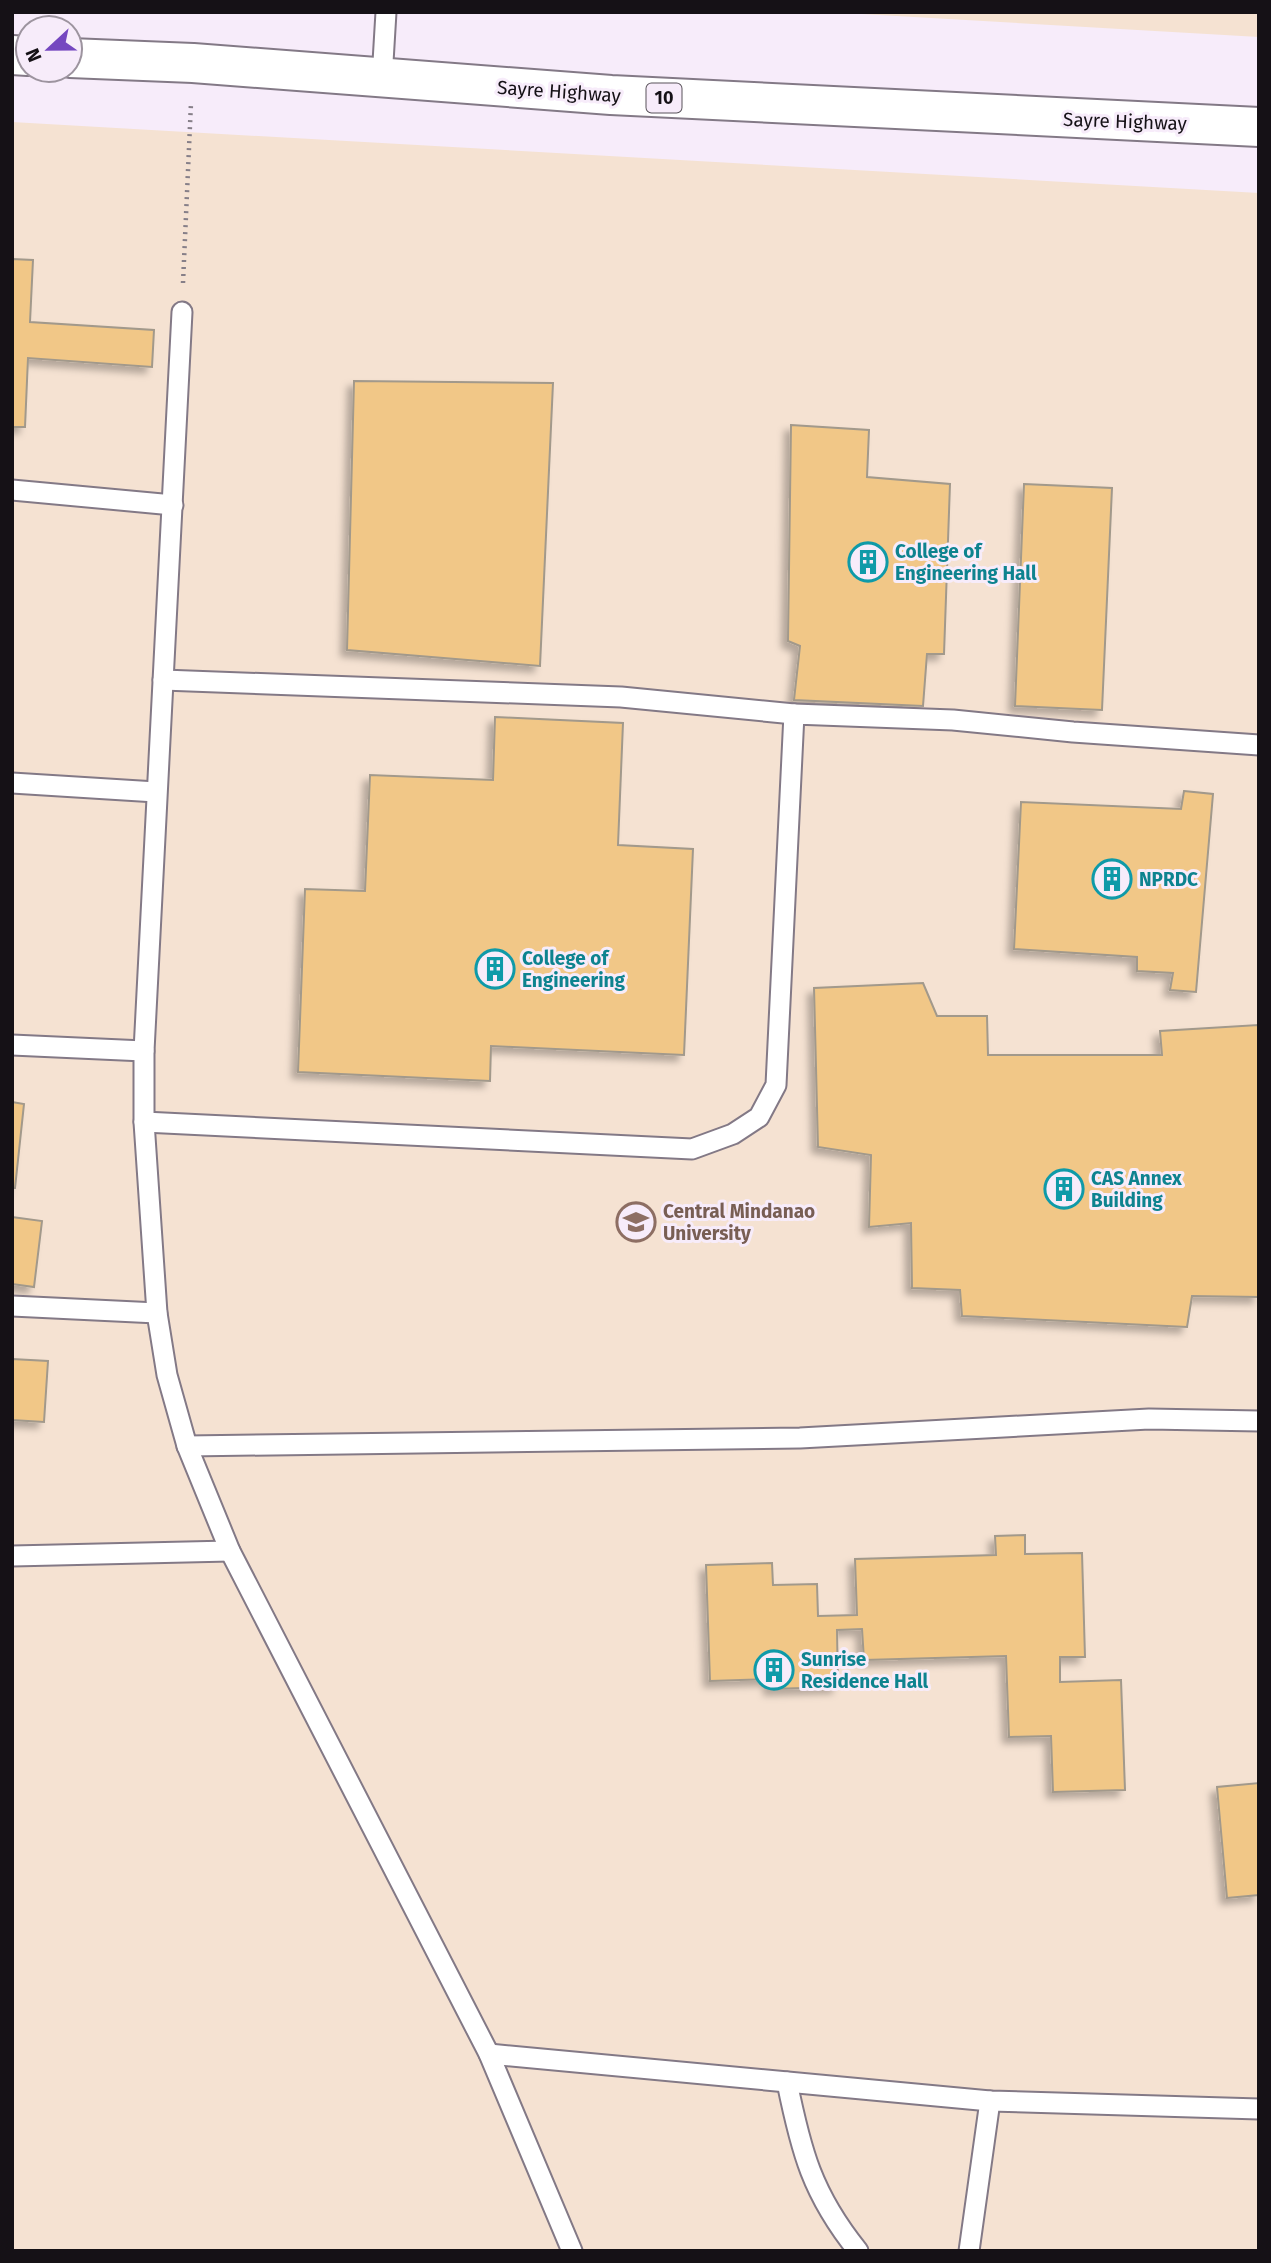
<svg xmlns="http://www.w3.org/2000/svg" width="1271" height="2263" viewBox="0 0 1271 2263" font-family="'Fira Sans',sans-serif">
<defs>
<filter id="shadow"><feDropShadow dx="-6" dy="6" stdDeviation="3.5" flood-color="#0004"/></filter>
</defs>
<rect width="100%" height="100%" fill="#f7ecfa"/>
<g fill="#f5e2d2">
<polygon points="827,12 1259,12 1259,37"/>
<polygon points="12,122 1259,193 1259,2251 12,2251"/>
</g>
<g fill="#f1c787" stroke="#a2998b" stroke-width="2" filter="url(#shadow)">
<polygon points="12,259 33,260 30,322 154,330 152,367 28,358 25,427 12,427"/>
<polygon points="354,381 553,383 540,666 347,650"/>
<polygon points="791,425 869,430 867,477 950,484 944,654 927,654 923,706 794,700 800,646 788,641"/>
<polygon points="1024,484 1112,488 1102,710 1015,706"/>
<polygon points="495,717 623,723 618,845 693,849 684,1055 491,1046 490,1081 298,1072 305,889 365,891 370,775 493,780"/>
<polygon points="1184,791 1213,794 1196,992 1170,990 1173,973 1137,971 1137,957 1014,949 1021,802 1181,809"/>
<polygon points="923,983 937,1016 987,1016 988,1055 1162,1055 1160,1031 1258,1025 1259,1297 1192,1296 1187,1327 962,1316 960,1290 912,1288 911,1223 869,1227 871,1155 818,1147 814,988"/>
<polygon points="12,1102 24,1104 15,1188 12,1188"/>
<polygon points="12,1217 42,1221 34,1287 12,1284"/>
<polygon points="12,1359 48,1361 44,1422 12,1420"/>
<polygon points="1025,1535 1025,1554 1082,1553 1085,1657 1060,1657 1060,1682 1121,1680 1125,1790 1053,1792 1051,1736 1009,1737 1006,1656 864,1660 862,1629 837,1630 838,1687 770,1689 770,1679 710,1681 706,1565 772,1563 773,1585 817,1584 818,1616 857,1615 855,1559 996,1555 995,1536"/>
<polygon points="1259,1783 1259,1895 1227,1898 1217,1787"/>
</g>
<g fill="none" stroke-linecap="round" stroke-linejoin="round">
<g stroke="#837986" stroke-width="23">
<g id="lane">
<polyline points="382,79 386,12"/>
<polyline points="182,312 144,1051 144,1122 157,1313 167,1375 187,1446 230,1551 489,2054 572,2251"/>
<polyline points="12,490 173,505"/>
<polyline points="163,680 621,697 794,714"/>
<polyline points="12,783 156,792"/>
<polyline points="12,1045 144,1051"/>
<polyline points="144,1122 692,1149 733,1134 759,1117 776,1085 794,714 953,720 1073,732 1259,745"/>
<polyline points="12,1306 157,1313"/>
<polyline points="187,1446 800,1438 1149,1419 1259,1421"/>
<polyline points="12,1556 230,1551"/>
<polyline points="489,2054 990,2101 1259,2109"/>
<path d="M787 2082C801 2151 812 2194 858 2251"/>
<polyline points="969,2251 990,2101"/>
</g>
</g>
<g stroke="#837986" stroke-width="42">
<g id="highway">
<polyline points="12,55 28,56"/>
<polyline points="70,58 193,63 611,95 1259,127"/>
</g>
</g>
<polyline stroke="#867f88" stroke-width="4.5" stroke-dasharray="2 5" stroke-linecap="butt" points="183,283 191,103"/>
<use href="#lane" stroke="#fff" stroke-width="19"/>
<use href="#highway" stroke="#fff" stroke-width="38"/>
</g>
<defs>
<g id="building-ring" transform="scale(2.0125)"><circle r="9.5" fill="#f7ecfa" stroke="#0f9aa8" stroke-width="1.5"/><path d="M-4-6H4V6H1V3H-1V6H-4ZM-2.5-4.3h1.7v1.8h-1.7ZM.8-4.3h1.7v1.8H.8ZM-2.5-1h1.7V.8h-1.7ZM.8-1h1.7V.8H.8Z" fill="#0f9aa8"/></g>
<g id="university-ring" transform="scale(2.0125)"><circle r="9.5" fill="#f7ecfa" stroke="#8d6e63" stroke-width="1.5"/><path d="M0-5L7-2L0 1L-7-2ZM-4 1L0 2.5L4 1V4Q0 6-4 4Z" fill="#8d6e63"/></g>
</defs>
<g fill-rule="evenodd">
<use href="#building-ring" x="868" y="562"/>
<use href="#building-ring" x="1112" y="879"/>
<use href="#building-ring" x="495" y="969"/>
<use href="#building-ring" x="1064" y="1189"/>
<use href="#university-ring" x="636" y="1222"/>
<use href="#building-ring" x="774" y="1670"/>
</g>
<g text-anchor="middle" stroke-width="6" stroke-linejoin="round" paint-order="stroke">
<rect fill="#f7ecfa" stroke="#59535a" stroke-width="2" x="646.5" y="83.5" width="35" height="29" rx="5"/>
<g font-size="18" font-weight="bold" fill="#151116">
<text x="664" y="104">10</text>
</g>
<g font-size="19" fill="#151116" stroke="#f7ecfa">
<text transform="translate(559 91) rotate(4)" y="7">Sayre Highway</text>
<text transform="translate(1125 121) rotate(2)" y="7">Sayre Highway</text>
</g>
<g font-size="19" font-weight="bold" fill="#0d838f" stroke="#f7ecfa" text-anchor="start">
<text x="895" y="558">College of<tspan x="895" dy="22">Engineering Hall</tspan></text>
<text x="1139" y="886">NPRDC</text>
<text x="522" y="965">College of<tspan x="522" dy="22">Engineering</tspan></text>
<text x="1091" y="1185">CAS Annex<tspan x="1091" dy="22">Building</tspan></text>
<text x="801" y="1666">Sunrise<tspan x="801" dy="22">Residence Hall</tspan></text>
</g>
<g font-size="19" font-weight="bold" fill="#785e54" stroke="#f7ecfa" text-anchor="start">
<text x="663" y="1218">Central Mindanao<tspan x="663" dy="22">University</tspan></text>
</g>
</g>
<rect width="1271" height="2263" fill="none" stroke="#151116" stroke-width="28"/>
<g transform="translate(49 49) rotate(248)"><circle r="33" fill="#f7ecfa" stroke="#9d949f" stroke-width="2"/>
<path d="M0-5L12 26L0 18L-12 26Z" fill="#7547c0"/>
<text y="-10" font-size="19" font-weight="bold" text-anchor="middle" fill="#151116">N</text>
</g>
</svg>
